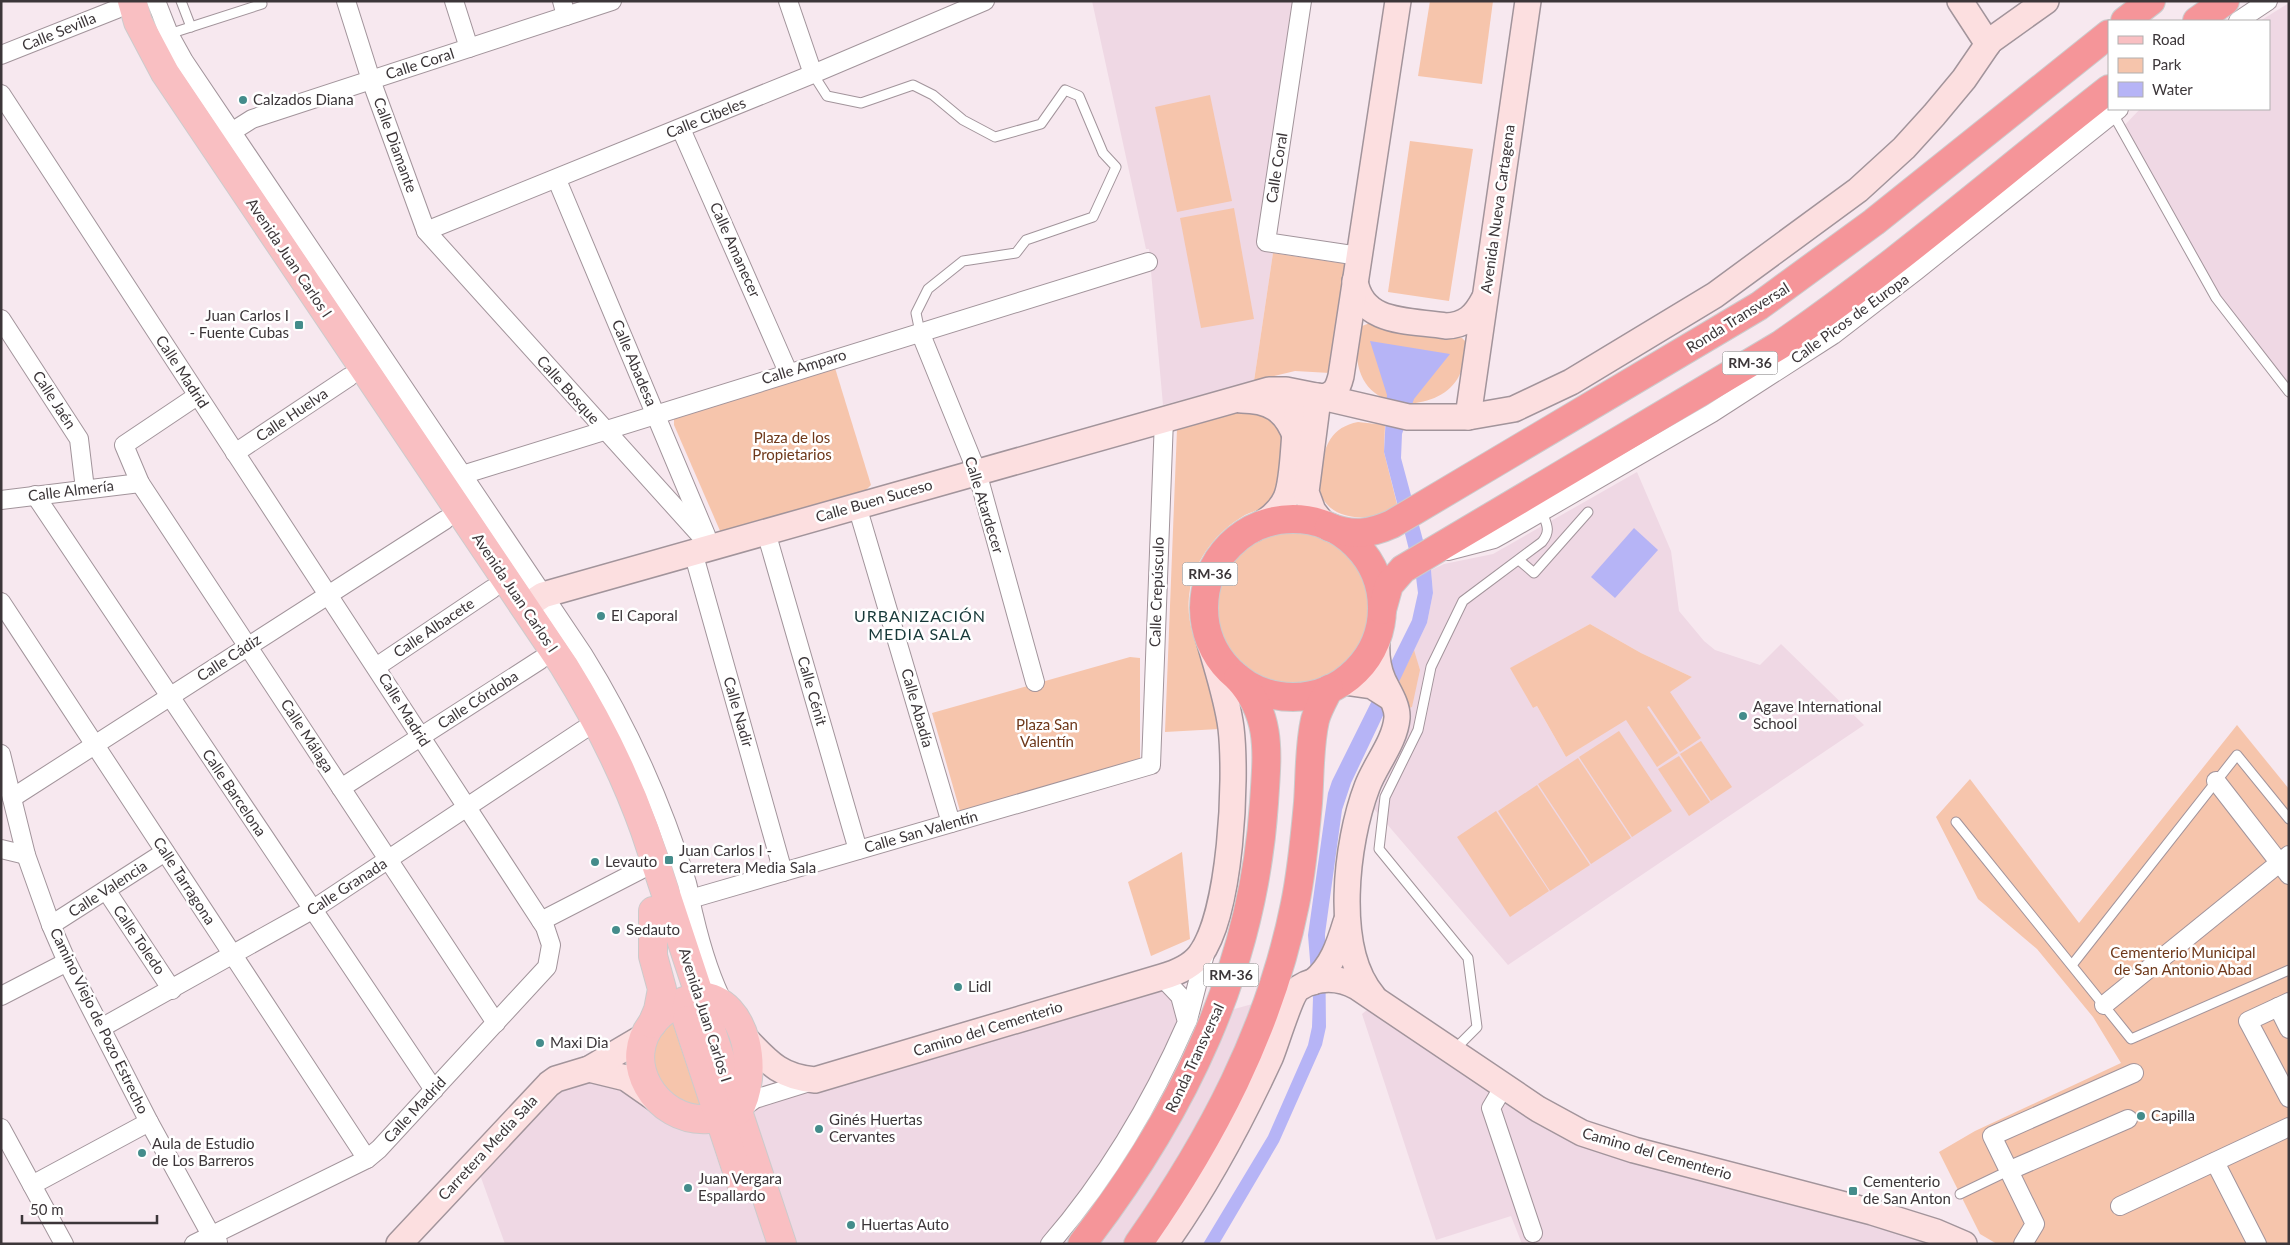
<svg xmlns="http://www.w3.org/2000/svg" width="2290" height="1245" viewBox="0 0 2290 1245" font-family="Lato,sans-serif">
<rect width="100%" height="100%" fill="#f7e8ef"/>
<g fill="#efd8e4" fill-rule="evenodd">
<polygon points="1092,1 1299,1 1262,251 1273,253 1254,381 1163,405 1149,249 1146,249"/>
<polygon points="2289,3 2289,392 2216,298 2121,129 2140,109 2269,109 2269,21 2260,21"/>
<path d="M1637 472 1671 551 1679 611 1704 641 1715 650 1760 665 1781 644 1864 725 1508 965 1374 809 1409 724V708L1399 680 1427 623 1433 593 1431 570 1444 564 1493 554ZM1590 624 1641 653 1692 677 1566 757 1537 706 1533 708 1511 668Z"/>
<polygon points="1162,977 1188,1022 1295,992 1165,1244 505,1244 475,1161 509,1124 589,1069 676,1113"/>
<polygon points="1378,1001 1538,1109 1964,1244 1522,1244 1511,1216 1436,1240 1362,1014"/>
</g>
<g fill="#f6c5ac">
<polygon points="1430,1 1493,1 1482,84 1418,76"/>
<polygon points="1210,95 1232,201 1177,212 1155,107"/>
<polygon points="1410,141 1473,149 1449,301 1388,292"/>
<polygon points="1234,208 1254,319 1201,328 1180,218"/>
<polygon points="1273,253 1347,264 1330,373 1295,371 1254,381"/>
<path d="M1370 323 1462 338 1466 342C1465 353 1465 366 1459 376 1445 404 1399 412 1375 393 1355 378 1353 347 1362 326Z"/>
<polygon points="835,368 871,485 864,492 721,533 674,425 674,415"/>
<path d="M1253 410C1260 414 1271 418 1276 424 1289 440 1284 484 1271 500 1265 508 1254 511 1245 515 1217 531 1196 558 1190 589 1182 636 1209 658 1216 699 1218 709 1218 719 1219 729L1165 732 1177 429 1238 412Z"/>
<path d="M1358 422 1385 425 1384 452 1397 504C1391 508 1384 513 1377 515 1358 521 1331 516 1322 497 1318 488 1320 478 1321 470 1324 445 1332 427 1358 422Z"/>
<circle cx="1293" cy="608" r="88"/>
<polygon points="1590,624 1641,653 1692,677 1670,692 1701,738 1680,752 1649,706 1647,707 1678,753 1657,767 1626,720 1566,757 1537,706 1533,708 1510,668"/>
<polygon points="1414,650 1420,670 1412,707 1409,708 1399,680"/>
<polygon points="1130,657 1140,658 1140,760 960,811 932,713"/>
<polygon points="2237,725 2289,789 2289,1244 1997,1244 1980,1234 1939,1152 1975,1131 2121,1063 2093,1017 2037,949 1978,899 1936,817 1970,779 2079,923"/>
<polygon points="1619,731 1672,811 1632,837 1579,757"/>
<polygon points="1701,741 1732,787 1711,801 1680,754"/>
<polygon points="1679,756 1710,802 1689,816 1658,769"/>
<polygon points="1578,758 1631,838 1591,864 1538,784"/>
<polygon points="1537,785 1590,865 1550,891 1498,811"/>
<polygon points="1496,811 1549,891 1510,917 1457,837"/>
<polygon points="1182,852 1190,939 1151,956 1128,882"/>
<polygon points="673,1005 708,1119 643,1073"/>
</g>
<g fill="#b6b4f6">
<polygon points="1370,341 1450,354 1414,399 1402,434 1401,458 1431,570 1433,593 1427,623 1351,783 1342,810 1325,934 1326,1027 1322,1045 1279,1142 1219,1244 1203,1244 1268,1136 1308,1045 1312,1027 1313,998 1308,935 1328,793 1332,781 1412,620 1418,593 1416,577 1384,452 1387,395"/>
<polygon points="1634,528 1658,550 1615,598 1591,577"/>
</g>
<g fill="none" stroke-linecap="round" stroke-linejoin="round">
<g stroke="#a2949b" stroke-width="11">
<g id="lane">
<polyline points="181,1 191,27"/>
<polyline points="169,34 262,4 261,1"/>
<polyline points="813,74 827,96 861,103 913,85 933,95 963,120 995,137 1041,124 1065,90 1079,96 1103,153 1116,167 1093,217 1026,240 1016,253 963,261 928,289 916,313 920,332"/>
<polyline points="2113,114 2216,298 2289,392"/>
<polyline points="1519,560 1534,573 1588,512"/>
<polyline points="1956,822 2131,1039 2289,970"/>
<polyline points="2072,965 2237,755 2289,819"/>
<path d="M1454 1050 1477 1027 1468 958 1379 849 1385 797 1418 730 1431 667 1463 601 1542 542C1551 531 1547 525 1542 512"/>
<polyline points="1960,1194 2008,1171"/>
</g>
</g>
<g stroke="#a2949b" stroke-width="20">
<g id="street">
<path d="M156 1 169 34 184 61 583 654C628 726 662 802 687 883 690 894 691 905 694 916 701 946 711 979 725 1006"/>
<polyline points="346,1 371,80 426,231 711,547"/>
<polyline points="454,1 469,48"/>
<polyline points="562,1 566,16"/>
<polyline points="788,1 813,74"/>
<polyline points="1302,1 1266,242 1359,256"/>
<polyline points="2238,21 2268,1"/>
<polyline points="1,55 117,9"/>
<polyline points="1,94 545,927 551,945 547,967 379,1149 367,1159 194,1244"/>
<polyline points="681,129 788,372"/>
<polyline points="222,138 252,119 612,1"/>
<polyline points="557,180 706,535"/>
<polyline points="426,231 813,74 985,1"/>
<polyline points="1,319 79,439 85,489"/>
<polyline points="920,332 977,472 1035,682"/>
<polyline points="197,396 124,445 140,483 496,1023"/>
<polyline points="235,453 349,377"/>
<polyline points="452,480 462,475 1148,262"/>
<polyline points="35,495 434,1090"/>
<polyline points="1,500 140,483"/>
<polyline points="857,506 951,823"/>
<polyline points="766,532 858,850"/>
<polyline points="1448,551 1494,539 1503,534 1712,413 1833,335 1916,271 2119,109"/>
<polyline points="693,552 783,872"/>
<polyline points="1,602 367,1159"/>
<polyline points="376,667 492,589"/>
<polyline points="1,754 26,855 51,925 67,962 149,1122 211,1235 218,1242"/>
<polyline points="2216,781 2289,875"/>
<polyline points="341,788 540,660"/>
<polyline points="12,798 445,520"/>
<polyline points="1,849 26,855"/>
<polyline points="106,890 172,990"/>
<polyline points="680,902 1151,765 1164,419"/>
<polyline points="541,921 640,870"/>
<polyline points="51,925 165,852"/>
<polyline points="1,996 67,962"/>
<polyline points="2289,1002 2248,1021 2289,1098"/>
<polyline points="2104,1005 2289,855"/>
<polyline points="2278,1007 2289,1029"/>
<polyline points="1188,1020 1206,950"/>
<polyline points="101,1028 312,910 583,730"/>
<polyline points="1504,1086 1491,1108 1533,1233"/>
<polyline points="738,1111 755,1099 813,1081"/>
<polyline points="1,1128 64,1244"/>
<polyline points="2215,1162 2257,1244"/>
<polyline points="2008,1171 2128,1119"/>
<polyline points="32,1185 149,1122"/>
<polyline points="2120,1206 2289,1127"/>
<path d="M1050 1244C1107 1178 1152 1102 1187 1022L1180 996 1162 977"/>
<polyline points="2023,1244 2035,1224 1992,1136 2134,1073"/>
</g>
</g>
<g stroke="#a2949b" stroke-width="28">
<g id="secondary">
<polyline points="1960,1 1988,44"/>
<path d="M1355 281C1362 325 1410 320 1446 326 1466 325 1475 316 1484 299"/>
<path d="M1322 397C1335 395 1338 388 1341 376L1398 1"/>
<path d="M1241 400C1270 400 1286 410 1296 438"/>
<polyline points="1468,417 1528,1"/>
<path d="M1253 529C1267 521 1279 513 1286 498 1296 476 1292 416 1301 403 1307 396 1314 395 1322 397L1408 417H1468L1514 409 1571 382 1715 295 1858 190 1904 148 1934 115 1964 79 1990 41 2046 1"/>
<polyline points="525,607 543,595 1269,390 1286,390 1316,396 1318,399 1306,492 1313,511 1324,525"/>
<polyline points="1344,682 1372,686 1391,698"/>
<path d="M1313 982C1332 967 1339 945 1346 922"/>
<path d="M1373 996C1333 949 1346 842 1367 787 1375 765 1395 742 1397 718 1398 705 1388 691 1383 680 1377 666 1376 653 1377 639"/>
<path d="M745 1038C768 1062 780 1077 815 1080L1162 977C1176 973 1191 967 1200 955 1231 913 1237 780 1231 728 1227 697 1216 666 1208 636"/>
<polyline points="589,1069 626,1078 656,1099"/>
<polyline points="399,1244 549,1084 556,1079 589,1069 645,1036"/>
<path d="M1165 1244C1207 1185 1240 1123 1270 1058 1276 1044 1290 995 1299 988 1317 976 1340 977 1357 987L1538 1109 1582 1133 1634 1150 1872 1212 1936 1232 1964 1244"/>
</g>
</g>
<g stroke="#cccbcc" stroke-width="30">
<g id="primary">
<path d="M132 1 138 22 165 73 564 666C597 719 624 772 645 831L782 1244"/>
<path d="M699 996C750 999 759 1077 738 1111 728 1114 719 1118 708 1119 656 1123 617 1060 656 1019 668 1006 683 1001 699 996Z"/>
<polyline points="687,1020 742,1186"/>
<polyline points="652,1024 658,1010 662,989 653,956 653,911"/>
</g>
</g>
<g stroke="#cccbcc" stroke-width="30">
<g id="highway">
<polyline points="2125,21 2151,1"/>
<polyline points="2197,21 2225,1"/>
<circle cx="1293" cy="608" r="89"/>
<path d="M1329 527C1352 536 1370 534 1392 524L1759 306 1874 222 2109 34"/>
<path d="M1382 610 1389 585 1403 569 1780 345C1895 266 1999 175 2109 89"/>
<path d="M1082 1244C1183 1113 1253 970 1264 803 1267 755 1273 716 1238 678"/>
<path d="M1138 1244C1211 1140 1270 1029 1295 904 1302 870 1305 836 1308 803 1310 775 1309 746 1315 720 1318 709 1324 699 1329 689"/>
</g>
</g>
<use href="#lane" stroke="#fff" stroke-width="9"/>
<use href="#street" stroke="#fff" stroke-width="18"/>
<use href="#secondary" stroke="#fcdfe0" stroke-width="25"/>
<use href="#primary" stroke="#f9bfc2" stroke-width="28"/>
<use href="#highway" stroke="#f59599" stroke-width="28"/>
</g>
<g fill="#448c8b" stroke="#fff" stroke-width="2">
<circle cx="243" cy="100" r="5"/>
<rect x="294" y="320" width="10" height="10" rx="2.5"/>
<circle cx="601" cy="616" r="5"/>
<circle cx="1743" cy="716" r="5"/>
<rect x="664" y="855" width="10" height="10" rx="2.5"/>
<circle cx="595" cy="862" r="5"/>
<circle cx="616" cy="930" r="5"/>
<circle cx="958" cy="987" r="5"/>
<circle cx="540" cy="1043" r="5"/>
<circle cx="2141" cy="1116" r="5"/>
<circle cx="819" cy="1129" r="5"/>
<circle cx="142" cy="1153" r="5"/>
<circle cx="688" cy="1188" r="5"/>
<rect x="1848" y="1186" width="10" height="10" rx="2.5"/>
<circle cx="851" cy="1225" r="5"/>
</g>
<g text-anchor="middle" stroke-width="5" stroke-linejoin="round" paint-order="stroke">
<g fill="#fff" stroke="#767274" stroke-width="1">
<rect x="1722.5" y="351.5" width="55" height="23" rx="4"/>
<rect x="1182.5" y="562.5" width="55" height="23" rx="4"/>
<rect x="1203.5" y="963.5" width="55" height="23" rx="4"/>
</g>
<g font-size="14" font-weight="bold" fill="#3c3639">
<text x="1750" y="368">RM-36</text>
<text x="1210" y="579">RM-36</text>
<text x="1231" y="980">RM-36</text>
</g>
<g font-size="15" fill="#3c3639" stroke="#fff">
<text transform="translate(59 32) rotate(-22)" y="5">Calle Sevilla</text>
<text transform="translate(420 64) rotate(-18)" y="5">Calle Coral</text>
<text transform="translate(706 118) rotate(-22)" y="5">Calle Cibeles</text>
<text transform="translate(395 145) rotate(70)" y="5">Calle Diamante</text>
<text transform="translate(1277 168) rotate(-81)" y="5">Calle Coral</text>
<text transform="translate(1498 209) rotate(-82)" y="5">Avenida Nueva Cartagena</text>
<text transform="translate(735 250) rotate(66)" y="5">Calle Amanecer</text>
<text transform="translate(289 258) rotate(56)" y="5">Avenida Juan Carlos I</text>
<text transform="translate(1738 318) rotate(-32)" y="5">Ronda Transversal</text>
<text transform="translate(1850 319) rotate(-36)" y="5">Calle Picos de Europa</text>
<text transform="translate(634 363) rotate(67)" y="5">Calle Abadesa</text>
<text transform="translate(804 367) rotate(-17)" y="5">Calle Amparo</text>
<text transform="translate(182 372) rotate(57)" y="5">Calle Madrid</text>
<text transform="translate(568 390) rotate(48)" y="5">Calle Bosque</text>
<text transform="translate(54 400) rotate(57)" y="5">Calle Jaén</text>
<text transform="translate(292 415) rotate(-34)" y="5">Calle Huelva</text>
<text transform="translate(71 491) rotate(-7)" y="5">Calle Almería</text>
<text transform="translate(874 501) rotate(-16)" y="5">Calle Buen Suceso</text>
<text transform="translate(984 505) rotate(73)" y="5">Calle Atardecer</text>
<text transform="translate(1157 592) rotate(-88)" y="5">Calle Crepúsculo</text>
<text transform="translate(515 593) rotate(56)" y="5">Avenida Juan Carlos I</text>
<text transform="translate(434 628) rotate(-34)" y="5">Calle Albacete</text>
<text transform="translate(229 658) rotate(-33)" y="5">Calle Cádiz</text>
<text transform="translate(812 691) rotate(74)" y="5">Calle Cénit</text>
<text transform="translate(478 700) rotate(-33)" y="5">Calle Córdoba</text>
<text transform="translate(917 708) rotate(74)" y="5">Calle Abadía</text>
<text transform="translate(404 710) rotate(58)" y="5">Calle Madrid</text>
<text transform="translate(738 712) rotate(74)" y="5">Calle Nadir</text>
<text transform="translate(307 736) rotate(57)" y="5">Calle Málaga</text>
<text transform="translate(234 793) rotate(56)" y="5">Calle Barcelona</text>
<text transform="translate(921 832) rotate(-16)" y="5">Calle San Valentín</text>
<text transform="translate(184 881) rotate(57)" y="5">Calle Tarragona</text>
<text transform="translate(347 887) rotate(-33)" y="5">Calle Granada</text>
<text transform="translate(108 889) rotate(-33)" y="5">Calle Valencia</text>
<text transform="translate(139 940) rotate(56)" y="5">Calle Toledo</text>
<text transform="translate(705 1015) rotate(72)" y="5">Avenida Juan Carlos I</text>
<text transform="translate(99 1021) rotate(64)" y="5">Camino Viejo de Pozo Estrecho</text>
<text transform="translate(988 1029) rotate(-17)" y="5">Camino del Cementerio</text>
<text transform="translate(1195 1058) rotate(-65)" y="5">Ronda Transversal</text>
<text transform="translate(415 1110) rotate(-47)" y="5">Calle Madrid</text>
<text transform="translate(488 1148) rotate(-47)" y="5">Carretera Media Sala</text>
<text transform="translate(1657 1154) rotate(16)" y="5">Camino del Cementerio</text>
</g>
<g font-size="15" fill="#3c3639" stroke="#fff" text-anchor="start">
<text x="253" y="105">Calzados Diana</text>
<text x="289" y="321" text-anchor="end">Juan Carlos I<tspan x="289" dy="17">- Fuente Cubas</tspan></text>
<text x="611" y="621">El Caporal</text>
<text x="1753" y="712">Agave International<tspan x="1753" dy="17">School</tspan></text>
<text x="679" y="856">Juan Carlos I -<tspan x="679" dy="17">Carretera Media Sala</tspan></text>
<text x="605" y="867">Levauto</text>
<text x="626" y="935">Sedauto</text>
<text x="968" y="992">Lidl</text>
<text x="550" y="1048">Maxi Dia</text>
<text x="2151" y="1121">Capilla</text>
<text x="829" y="1125">Ginés Huertas<tspan x="829" dy="17">Cervantes</tspan></text>
<text x="152" y="1149">Aula de Estudio<tspan x="152" dy="17">de Los Barreros</tspan></text>
<text x="698" y="1184">Juan Vergara<tspan x="698" dy="17">Espallardo</tspan></text>
<text x="1863" y="1187">Cementerio<tspan x="1863" dy="17">de San Anton</tspan></text>
<text x="861" y="1230">Huertas Auto</text>
</g>
<g font-size="15" fill="#6e381a" stroke="#fff">
<text x="792" y="443">Plaza de los<tspan x="792" dy="17">Propietarios</tspan></text>
<text x="1047" y="730">Plaza San<tspan x="1047" dy="17">Valentín</tspan></text>
<text x="2183" y="958">Cementerio Municipal<tspan x="2183" dy="17">de San Antonio Abad</tspan></text>
</g>
<g font-size="16" letter-spacing="1" fill="#173939" stroke="#fff">
<text x="920" y="622">URBANIZACIÓN<tspan x="920" dy="18">MEDIA SALA</tspan></text>
</g>
</g>
<rect width="2290" height="1245" fill="none" stroke="#3c3639" stroke-width="5"/>
<rect x="2108" y="20" width="162" height="90" fill="#ffffff" stroke="#b1afb0"/>
<rect x="2118" y="36" width="25" height="8" fill="#f9bfc2" stroke="#b1afb0"/>
<text x="2152" y="45" font-size="15" fill="#3c3639">Road</text>
<rect x="2118" y="58" width="25" height="15" fill="#f6c5ac" stroke="#b1afb0"/>
<text x="2152" y="70" font-size="15" fill="#3c3639">Park</text>
<rect x="2118" y="82" width="25" height="15" fill="#b6b4f6" stroke="#b1afb0"/>
<text x="2152" y="95" font-size="15" fill="#3c3639">Water</text>
<path d="M22 1215v8h135v-8" fill="none" stroke="#3c3639" stroke-width="2.5"/>
<text x="30" y="1215" font-size="15" fill="#3c3639" stroke="#ffffff" stroke-width="4" paint-order="stroke">50 m</text>
</svg>
